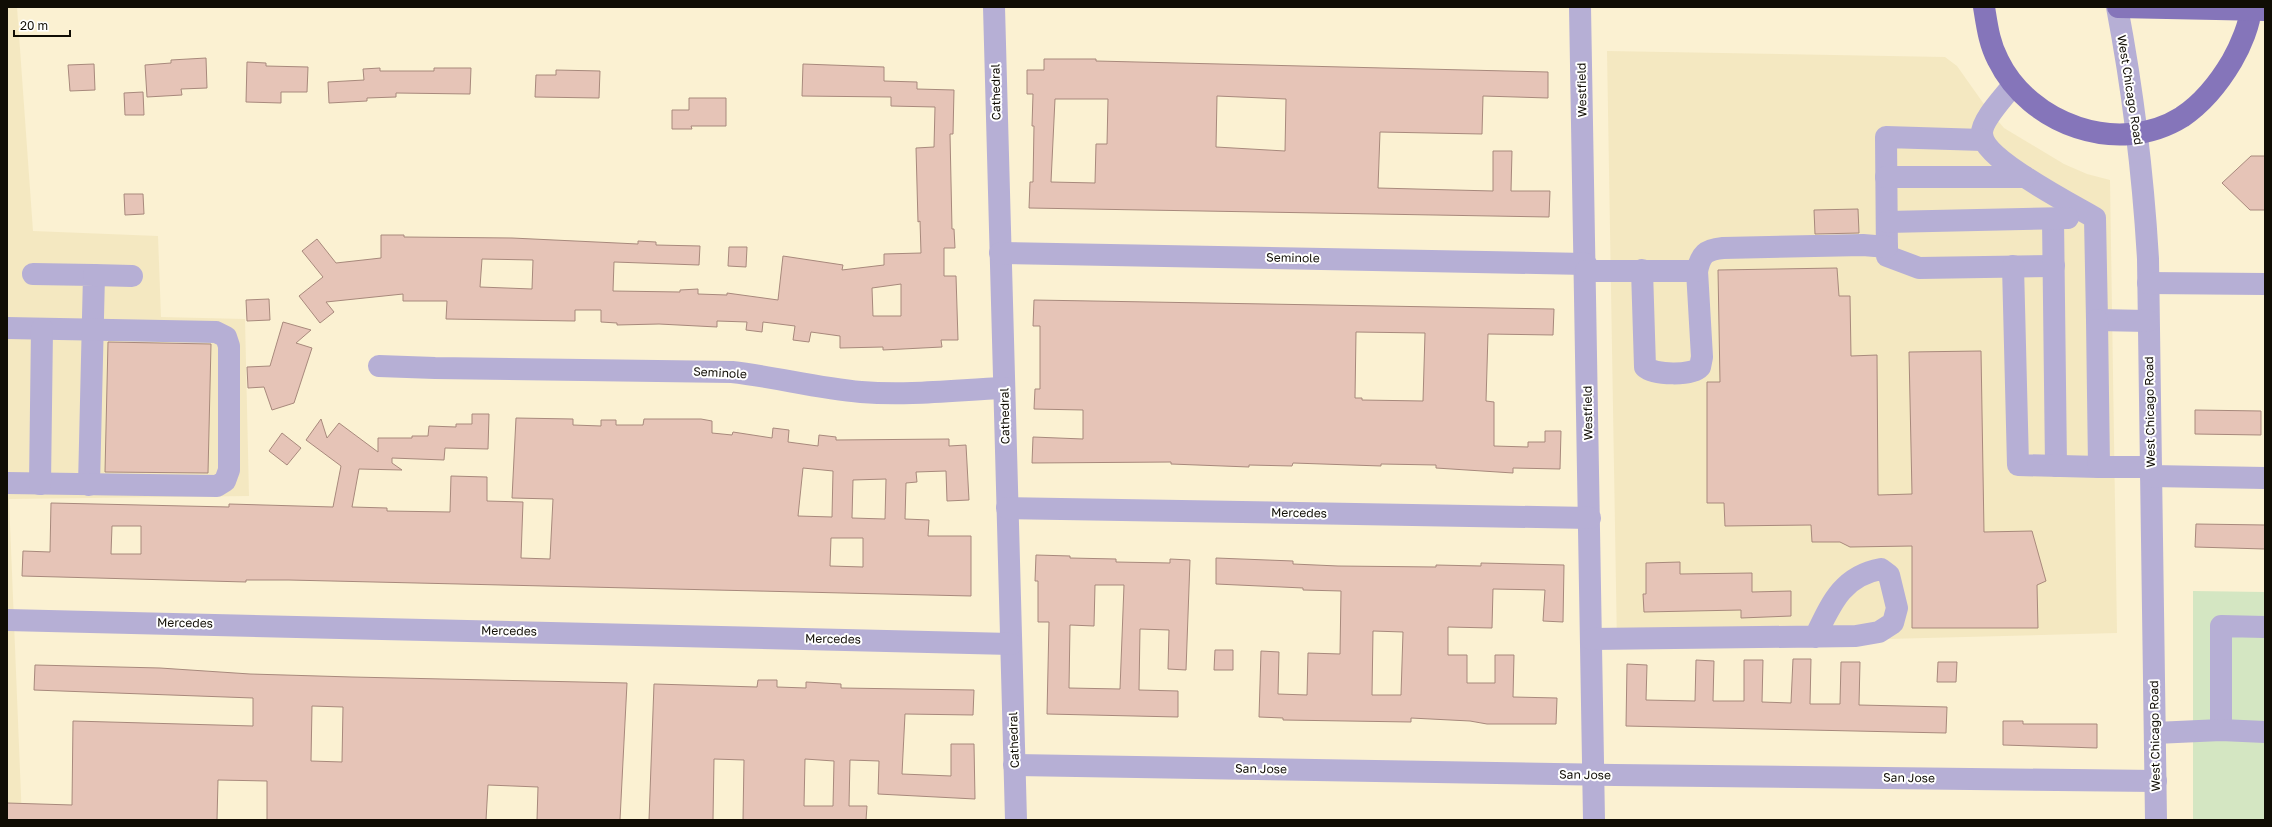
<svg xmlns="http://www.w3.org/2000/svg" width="2272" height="827" viewBox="0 0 2272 827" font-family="'Golos Text',sans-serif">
<rect width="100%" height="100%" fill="#fbf1d2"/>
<g fill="#f4e8c1">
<polygon points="7,7 17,7 33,231 158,236 161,317 245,319 249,496 9,499 22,820 7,820"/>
<polygon points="1607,51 1945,57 1957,66 1986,107 2004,128 2064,164 2087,174 2110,180 2117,633 1617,646"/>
</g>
<polygon fill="#d4e6c2" points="2193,591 2265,592 2265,820 2193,820"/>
<g fill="#e6c4b7" stroke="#a8897c" fill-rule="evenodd">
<polygon points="206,58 207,88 181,89 182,95 147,97 145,65 171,63 171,60"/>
<path d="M1044 59H1096V61L1548 72V98L1483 96 1482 134 1380 132 1378 188 1493 191V151H1512L1511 191H1550L1549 217 1029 208 1030 182H1033L1034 126H1032L1033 94H1027V70H1044ZM1217 96 1286 99 1285 151 1216 147ZM1055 99H1108L1107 144H1096L1095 183 1051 182Z"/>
<polygon points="247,62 266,63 266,66 308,67 307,92 281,92 281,103 246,102"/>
<polygon points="94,64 95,90 70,91 68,65"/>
<path d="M803 64 884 67V81L917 82V89L954 90 953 134H950L952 229H954L955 248H944V276H956L958 340H941L942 347 883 350V347L840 348V336L811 332 809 342 793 340 795 326 763 322 762 332 746 330 747 322 717 321V327L659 324 617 325V323L601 322V310H575V321L446 319 447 301H403V294L326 302 334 312 320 323 299 296 323 277 302 251 317 239 336 263 381 258V235H404V237L512 238 638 244V241L656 242V245L700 246 699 265 614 262 613 291 680 292V290L698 289V294L727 295V293L778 300 783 256 843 265 842 270 884 265V254L921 253 920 221 918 222 916 148 934 147 935 107 891 106V97L802 96ZM482 259 533 260 532 289 480 287ZM901 284V316H873L872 288Z"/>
<polygon points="380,68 380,71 434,71 434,68 471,68 470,94 396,93 396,97 367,98 367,101 329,103 328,82 364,80 363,69"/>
<polygon points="556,70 600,71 599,98 535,97 536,75 556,75"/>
<polygon points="143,92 144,115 125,115 124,93"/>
<polygon points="689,98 726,98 726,126 691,126 692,129 672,129 672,110 689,110"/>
<polygon points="2251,156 2265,156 2265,210 2250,210 2222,183"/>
<polygon points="124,194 143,194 144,214 125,215"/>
<polygon points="1858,209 1859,233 1815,234 1814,210"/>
<polygon points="729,247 747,247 746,267 728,266"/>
<polygon points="1837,268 1839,296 1850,296 1851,356 1877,355 1878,495 1912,494 1909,352 1981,351 1984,532 2032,531 2046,581 2037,585 2038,628 1912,628 1912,546 1850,547 1840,542 1812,542 1811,525 1725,526 1724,503 1707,503 1707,382 1720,382 1718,270"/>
<polygon points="269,299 270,320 247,321 246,300"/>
<path d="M1034 300 1554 309 1553 335 1488 334 1486 401 1494 402V446L1528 447V442H1545V431H1561L1560 469 1513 468V473L1436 468V465L1381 464V466L1293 463 1292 466 1249 465V467L1171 464V462L1032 463 1033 437 1083 439V410L1034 409 1035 389H1040V326H1033ZM1356 332 1425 333 1423 401 1362 400V398H1355Z"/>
<polygon points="283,322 311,330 296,343 312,348 294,403 272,410 264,387 248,388 247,367 270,366"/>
<polygon points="108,342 211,344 208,473 105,472"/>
<polygon points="2195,410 2261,411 2261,435 2195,434"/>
<path d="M472 414H489L488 449 445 448 444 460 392 458V463L402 470 359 469 352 507 387 508V511L450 512 451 476 487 477V501L523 502 521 558 550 559 553 499 512 498 516 418 573 419V425L601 426V420H616V425H643L644 419H701L712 421V433L732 435 733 432 772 438 773 428 789 430 788 442 818 446 819 435 836 437V440L949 439V446L966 445 969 500 947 501 946 471 916 472 917 482 906 483 905 519 929 520 928 536H971V596L289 580H246V582L22 576 23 551 50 552 51 503 229 507V504L333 507 341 466 306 440 321 419 327 438 339 423 378 452V438H412V436H428L429 426 456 427V424H472ZM803 468 833 471 832 517 798 516ZM886 479 885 519 852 518 853 480ZM112 526H141V554H111ZM831 538H863V567L830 566Z"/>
<polygon points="282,433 301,448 287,465 269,451"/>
<polygon points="2196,524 2265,525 2265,549 2195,547"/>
<path d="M1036 555 1070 556V558L1116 559V562L1170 563V559L1190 560 1186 670 1168 669 1169 630 1140 629 1139 690 1178 691V717L1047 714 1049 622H1038V581H1035ZM1095 585H1124L1120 689 1069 688 1070 625 1094 626Z"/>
<path d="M1216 558 1293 561V564L1338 566 1436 567V565L1481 566V563L1564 565 1563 622 1543 621 1545 590 1493 589 1492 628 1448 627V655H1467V683H1495V655H1514L1513 697 1557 698 1556 724H1487L1470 721 1411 718V722L1283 720V718L1259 717 1261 651 1279 652 1278 694 1307 695 1308 653 1340 654 1341 591 1303 590V588L1216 584ZM1373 631 1403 632 1401 695H1372Z"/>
<polygon points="1680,562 1680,574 1752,573 1752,592 1791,591 1791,616 1741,618 1741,610 1644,612 1643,594 1646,594 1646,563"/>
<polygon points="1215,650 1233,650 1233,670 1214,670"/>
<polygon points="1793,659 1811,659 1810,704 1840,704 1841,662 1860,662 1859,705 1947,707 1946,733 1626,726 1627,664 1647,665 1646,700 1695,701 1696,660 1714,661 1713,701 1744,701 1744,660 1763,660 1762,702 1791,703"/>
<polygon points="1938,662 1957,662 1956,682 1937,682"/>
<path d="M35 665 160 668 250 674 352 677 627 683 620 820H537L538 787 488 785 486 820H267V781L218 780 217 820H7V803L72 805 73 721 253 726V698L34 690ZM312 706 343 707 342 762 311 761Z"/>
<path d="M758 680H777V687L806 688V682L841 684V688L974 690 973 715 905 714 902 774 951 776V744H974L975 799 878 794 879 761 850 760 849 806H867L866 820H743L744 760 714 759 713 820H649L654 684 757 687ZM805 759 834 761 833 806H804Z"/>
<polygon points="2003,721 2023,721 2023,724 2097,724 2097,748 2003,745"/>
</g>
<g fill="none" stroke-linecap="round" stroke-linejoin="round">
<g stroke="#b6afd5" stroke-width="22">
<polyline points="994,7 1016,820"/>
<polyline points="1580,7 1594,820"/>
<path d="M2117 7C2133 91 2143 174 2148 259L2156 820"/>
<path d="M2013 85C2005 96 1982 119 1982 133 1982 159 2073 205 2095 218L2097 320 2148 321"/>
<polyline points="1983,140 1886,137 1887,256 1919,268 2054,266"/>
<polyline points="1886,177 2025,177"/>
<polyline points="2053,219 2056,466"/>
<polyline points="1887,222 2068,218"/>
<polyline points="1000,253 1586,264"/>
<polyline points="2013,266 2018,465 2099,467"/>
<path d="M1642 270 1645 367C1654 375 1692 376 1700 367L1702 357 1697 271"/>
<path d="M1586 271H1697C1701 254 1705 250 1723 248L1863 245 1887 247"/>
<polyline points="33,274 94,275 89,485"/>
<polyline points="94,275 132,276"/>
<polyline points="2148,283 2265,284"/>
<polyline points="2097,320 2099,467 2151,467"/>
<polyline points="7,328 216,332 226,337 229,346 229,470 225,481 217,486 7,483"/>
<path d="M379 366 435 368 732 372C775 377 817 388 861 392 908 396 957 390 1004 388"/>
<polyline points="2151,476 2265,478"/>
<polyline points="40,484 42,329"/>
<polyline points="1007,508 1590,518"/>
<polyline points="7,620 1011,644"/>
<path d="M1591 639 1856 636 1879 632 1893 623 1897 608 1889 575 1881 569C1842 576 1831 604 1815 637"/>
<polyline points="2221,730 2221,626 2265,627"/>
<polyline points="2155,733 2221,730 2265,732"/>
<polyline points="1014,765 1615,775 2156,781"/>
</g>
<g stroke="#8575ba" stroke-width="22">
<path d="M1984 7C1987 25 1989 43 1998 60 2029 124 2118 157 2182 117 2203 103 2219 83 2232 61 2239 49 2252 21 2250 7"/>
<polyline points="2118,7 2265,10"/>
</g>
</g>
<g text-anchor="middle" stroke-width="4" stroke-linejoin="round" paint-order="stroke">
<g font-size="12" fill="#100d04" stroke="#fff">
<text transform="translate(1582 90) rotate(-91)" y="4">Westfield</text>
<text transform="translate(2130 90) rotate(81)" y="4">West Chicago Road</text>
<text transform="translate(996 92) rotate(-91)" y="4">Cathedral</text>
<text transform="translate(1293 258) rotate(1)" y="4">Seminole</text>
<text transform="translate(720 373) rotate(3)" y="4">Seminole</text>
<text transform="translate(2150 412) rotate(-91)" y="4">West Chicago Road</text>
<text transform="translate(1588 413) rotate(-91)" y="4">Westfield</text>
<text transform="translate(1005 416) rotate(-91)" y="4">Cathedral</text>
<text transform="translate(1299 513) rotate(1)" y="4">Mercedes</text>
<text transform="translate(185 623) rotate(1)" y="4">Mercedes</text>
<text transform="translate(509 631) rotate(1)" y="4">Mercedes</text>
<text transform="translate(833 639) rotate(1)" y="4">Mercedes</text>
<text transform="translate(2155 736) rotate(-91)" y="4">West Chicago Road</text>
<text transform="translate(1014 740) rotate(-92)" y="4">Cathedral</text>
<text transform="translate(1261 769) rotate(1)" y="4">San Jose</text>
<text transform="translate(1585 775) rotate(1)" y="4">San Jose</text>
<text transform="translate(1909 778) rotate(1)" y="4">San Jose</text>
</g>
</g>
<rect width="2272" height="827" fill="none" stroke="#100d04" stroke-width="16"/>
<path d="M14 30v6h56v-6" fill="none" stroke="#100d04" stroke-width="2"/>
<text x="20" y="30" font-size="12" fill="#100d04" stroke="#ffffff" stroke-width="3" paint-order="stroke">20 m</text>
</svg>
